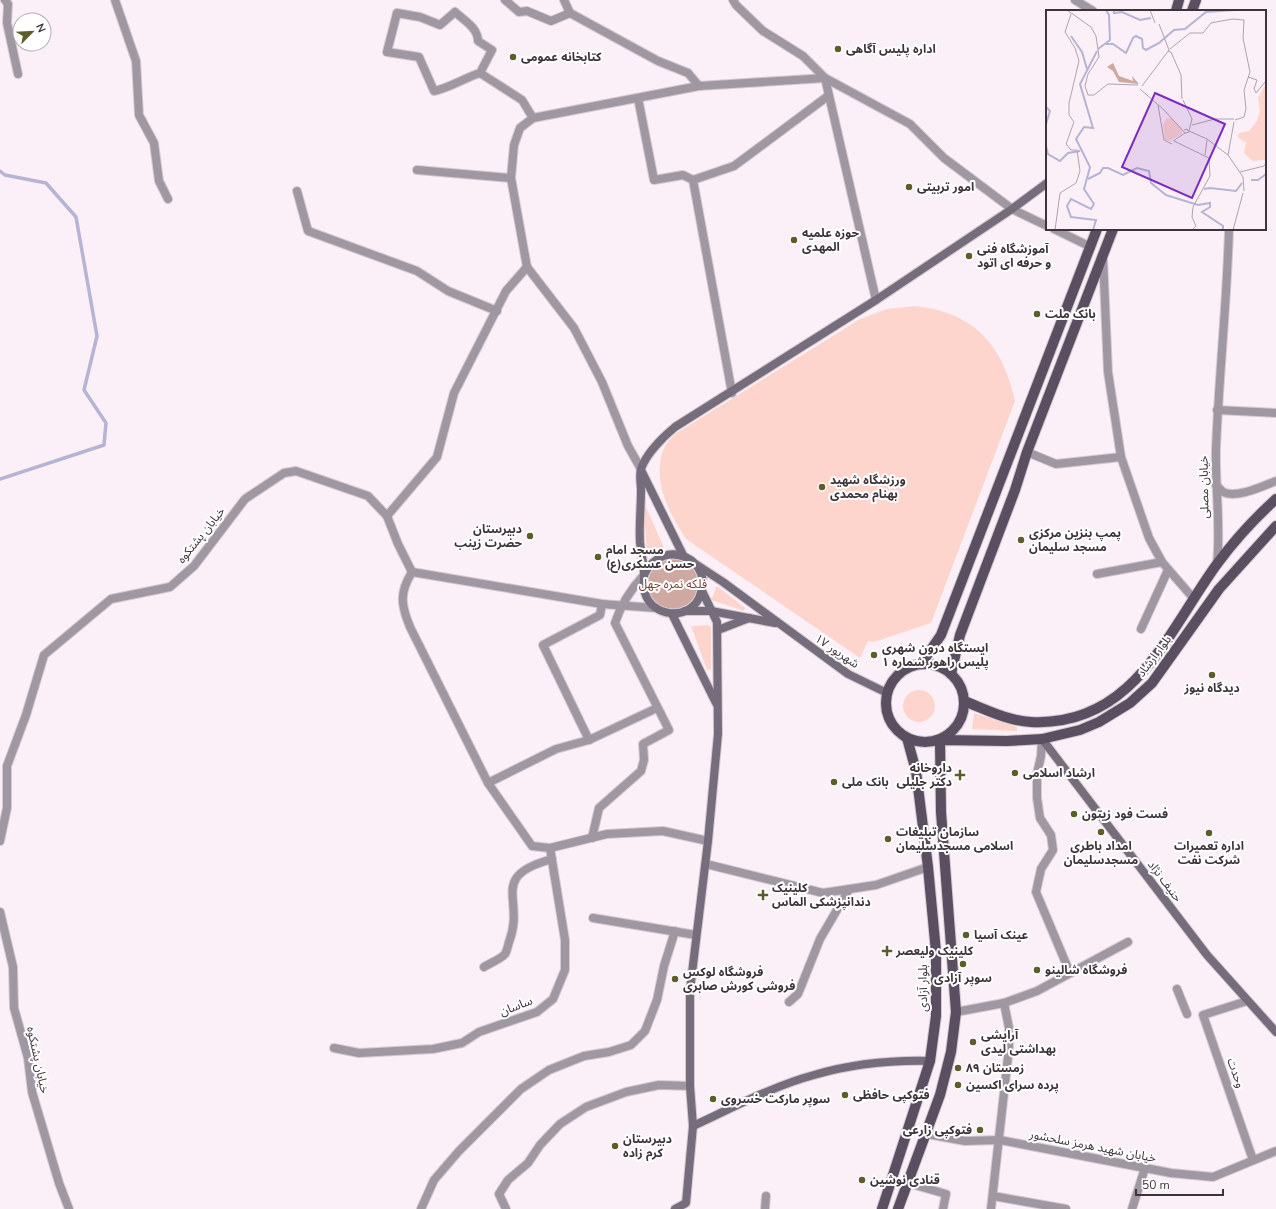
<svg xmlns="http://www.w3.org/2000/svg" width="1276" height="1209" viewBox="0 0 1276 1209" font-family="'Nunito Sans','Noto Sans Arabic',sans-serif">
<rect width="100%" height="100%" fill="#fcf0f8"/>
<g fill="#fdd5cd">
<path d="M915 306C974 312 1003 345 1015 401L931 623 874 642 868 641 860 658 686 539C669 513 650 478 665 446 667 442 672 438 675 434L860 319 887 309Z"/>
<polygon points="646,507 664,548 647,554 644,508"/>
<polygon points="717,586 745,608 744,611 711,600"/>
<polygon points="708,625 711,627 711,669 707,670 691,626"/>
<circle cx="919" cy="706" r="16"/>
<polygon points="974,713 1017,727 1017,731 972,729"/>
</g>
<circle fill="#cea8a1" cx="673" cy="584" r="25"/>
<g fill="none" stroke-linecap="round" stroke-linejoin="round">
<polyline stroke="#b5b4d5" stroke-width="3.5" points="0,171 5,175 46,183 76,217 97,336 84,390 106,423 104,445 0,479"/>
<g stroke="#d6cad2" stroke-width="10">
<g id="street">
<polyline points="5,0 8,4 7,23 18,74"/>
<polyline points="115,0 136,61 139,115 154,143 159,181 168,199"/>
<polyline points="505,0 519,12 527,11 551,21 570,13"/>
<polyline points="564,0 570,13 658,61 688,73 699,86 825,78 876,300"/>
<polyline points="733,0 736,5 763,31 803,56 825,78 910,124 944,158 1012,209 1047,226"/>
<polyline points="1075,0 1093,11"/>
<path d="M480 73C464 78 450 88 434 91L419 57 387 52 397 13 420 17 440 25 455 12C464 20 478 28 478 41L492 50 480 73 522 100 533 118"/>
<polyline points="638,98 654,180 683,175 693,180"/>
<polyline points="417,170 511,178"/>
<polyline points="297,191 308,231 417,271 448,291 497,311"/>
<polyline points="1054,229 1091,247"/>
<polyline points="1103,257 1108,372 1121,457 1149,538 1162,562 1194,599"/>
<polyline points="732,393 693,180 734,166 828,96"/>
<polyline points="1217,410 1276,413"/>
<polyline points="1027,452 1056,464 1121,457"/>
<polyline points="641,469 628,446 602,382 574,328 527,267 511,178 514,145 520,128 533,118 699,86"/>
<path d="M1216 485C1218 487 1221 490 1223 492 1236 499 1263 486 1276 481"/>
<polyline points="387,516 437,457 454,393 506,291 527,267"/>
<path d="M1217 564C1221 526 1215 487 1216 448 1219 375 1227 302 1229 229"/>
<path d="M412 572C399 593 401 605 410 627L488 783 532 846 550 848 607 834 663 831 708 841"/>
<polyline points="412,572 602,604 656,608"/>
<polyline points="1097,574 1162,562"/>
<polyline points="1141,629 1168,570"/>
<polyline points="1042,739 1041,756 1037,774 1037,798 1040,818 1051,835 1053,850 1041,869 1036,892 1070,973"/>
<polyline points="589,740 657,708"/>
<polyline points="488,783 556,749 589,740 543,645 600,615 602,604"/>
<path d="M592 838 599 808 641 771 644 760 643 744 669 730 615 623C621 604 630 590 644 575"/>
<polyline points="0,841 7,808 7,766 26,715 44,655 111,599 170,587 194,566 245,499 284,473 296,471 368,496 387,516 398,544 412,572"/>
<polyline points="706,864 823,893 876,885 928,867"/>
<polyline points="0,912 13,967 14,1008 28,1058 32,1092 59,1183 69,1209"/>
<polyline points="593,918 696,935"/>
<path d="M484 967C490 963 501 959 505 954 507 951 508 945 509 942 526 899 487 877 552 859"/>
<polyline points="1177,989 1187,1014"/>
<polyline points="1247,1001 1203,1015 1253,1160"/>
<polyline points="789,1002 798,994 820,939 848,891"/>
<polyline points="956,1012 1004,1003 1037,991 1128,942"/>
<polyline points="334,1048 359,1053 433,1049 462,1043 479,1032 537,1012 553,999 565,970 565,940 550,848"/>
<polyline points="927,1134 965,1141 1000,1140 1171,1173 1213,1177 1276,1151"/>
<polyline points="908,1183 946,1194 943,1209"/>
<polyline points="993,1196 1066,1209"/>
<polyline points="421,1209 434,1180 459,1151 521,1089 549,1070 584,1056 609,1052 631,1045 645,1031 657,1000 664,966 675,931"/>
<polyline points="506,1209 499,1194 508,1180 528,1163 540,1145 560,1124 586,1107 626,1092 659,1085 690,1086"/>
<polyline points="765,1209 766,1196"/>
<polyline points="991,1209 1009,1048 1009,1028 1004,1003"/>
<polyline points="1132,1209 1145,1168"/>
</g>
</g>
<g stroke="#d6cad2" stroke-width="10">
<g id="secondary">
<polyline points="642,472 683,555"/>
<polyline points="697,565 723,582 848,674 887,693"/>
<path d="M644 575C664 534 717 561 699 598 688 621 652 617 645 593 643 586 644 581 644 575 644 564 641 553 640 542 639 525 641 507 641 490 641 484 639 475 641 469 646 454 663 437 675 427L876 300 1012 209 1047 183"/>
<polyline points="685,611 711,611 775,623"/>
<polyline points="672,614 716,703"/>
<polyline points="718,630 749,618"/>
<polyline points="1042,739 1207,955 1276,1032"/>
<path d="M693 1126C732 1108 773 1086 814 1075 852 1064 892 1060 930 1061"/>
<polyline points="675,1209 686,1203 693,1126 690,1086 690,990 708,841 718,734 717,622 702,591"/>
</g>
</g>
<g stroke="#d6cad2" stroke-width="12">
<g id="primary">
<polyline points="1176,11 1179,0"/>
<polyline points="1192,11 1196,0"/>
<circle cx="925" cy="703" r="39"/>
<polyline points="921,664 941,635 1097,229"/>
<polyline points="951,674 960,635 1015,490 1027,452 1113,229"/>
<path d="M964 701C985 709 1008 721 1031 722 1133 727 1167 633 1217 564 1234 541 1255 518 1276 499"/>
<polyline points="882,1209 930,1061 936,1016 936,952 928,867 916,771 907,738"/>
<polyline points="898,1209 940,1095 951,1052 956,1012 941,812 940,740 1007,741 1042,739 1080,730 1099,722 1130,703 1152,683 1219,589 1276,526"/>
</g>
</g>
<use href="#street" stroke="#9f98a3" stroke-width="8"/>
<use href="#secondary" stroke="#766d7c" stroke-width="8"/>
<use href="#primary" stroke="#5a4e61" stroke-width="10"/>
</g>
<g fill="#5d5d2a" stroke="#fff" stroke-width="1.5">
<circle cx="838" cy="49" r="4"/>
<circle cx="513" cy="57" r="4"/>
<circle cx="909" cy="187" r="4"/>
<circle cx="794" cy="240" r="4"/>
<circle cx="969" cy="256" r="4"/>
<circle cx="1037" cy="314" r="4"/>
<circle cx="822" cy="487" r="4"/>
<circle cx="530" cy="536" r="4"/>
<circle cx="1021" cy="540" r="4"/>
<circle cx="598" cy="557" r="4"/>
<circle cx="874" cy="655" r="4"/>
<circle cx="1212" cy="675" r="4"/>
<circle cx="1015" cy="773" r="4"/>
<path d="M958 769h4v4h4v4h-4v4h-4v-4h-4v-4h4z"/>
<circle cx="834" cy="782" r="4"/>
<circle cx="1074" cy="814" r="4"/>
<circle cx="1101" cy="832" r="4"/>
<circle cx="1209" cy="833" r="4"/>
<circle cx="888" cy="839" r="4"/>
<path d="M761 889h4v4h4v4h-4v4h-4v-4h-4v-4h4z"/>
<circle cx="966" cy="935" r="4"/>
<path d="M885 945h4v4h4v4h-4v4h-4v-4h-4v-4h4z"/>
<circle cx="963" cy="964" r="4"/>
<circle cx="1037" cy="970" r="4"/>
<circle cx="675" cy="979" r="4"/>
<circle cx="973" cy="1042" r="4"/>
<circle cx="958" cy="1068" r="4"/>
<circle cx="958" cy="1085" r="4"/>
<circle cx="845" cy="1095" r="4"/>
<circle cx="713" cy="1099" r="4"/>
<circle cx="980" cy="1130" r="4"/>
<circle cx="615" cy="1146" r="4"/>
<circle cx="862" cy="1180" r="4"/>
</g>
<g text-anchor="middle" stroke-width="4" stroke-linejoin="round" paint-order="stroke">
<g font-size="12" font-weight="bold" fill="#3e333a" stroke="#fff" text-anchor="start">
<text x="846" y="53">اداره پلیس آگاهی</text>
<text x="521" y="61">کتابخانه عمومی</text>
<text x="917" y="191">امور تربیتی</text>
<text x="802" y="237">حوزه علمیه<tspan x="802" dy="14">المهدی</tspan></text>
<text x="977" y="253">آموزشگاه فنی<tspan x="977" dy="14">و حرفه ای اتود</tspan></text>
<text x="1045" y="318">بانک ملت</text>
<text x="830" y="484">ورزشگاه شهید<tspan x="830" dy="14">بهنام محمدی</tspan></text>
<text x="522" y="533" text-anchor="end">دبیرستان<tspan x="522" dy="14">حضرت زینب</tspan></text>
<text x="1029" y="537">پمپ بنزین مرکزی<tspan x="1029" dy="14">مسجد سلیمان</tspan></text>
<text x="606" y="554">مسجد امام<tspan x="606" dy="14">حسن عسکری(ع)</tspan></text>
<text x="882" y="652">ایستگاه درون شهری<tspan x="882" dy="14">پلیس راهور شماره ۱</tspan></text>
<text x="1212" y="692" text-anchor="middle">دیدگاه نیوز</text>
<text x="952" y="772" text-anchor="end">داروخانه<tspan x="952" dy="14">دکتر جلیلی</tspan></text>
<text x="1023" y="777">ارشاد اسلامی</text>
<text x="842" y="786">بانک ملی</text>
<text x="1082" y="818">فست فود زیتون</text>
<text x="896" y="836">سازمان تبلیغات<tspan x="896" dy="14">اسلامی مسجدسلیمان</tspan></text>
<text x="1101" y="850" text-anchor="middle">امداد باطری<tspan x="1101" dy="14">مسجدسلیمان</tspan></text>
<text x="1209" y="850" text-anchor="middle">اداره تعمیرات<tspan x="1209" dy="14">شرکت نفت</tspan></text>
<text x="772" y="892">کلینیک<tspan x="772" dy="14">دندانپزشکی الماس</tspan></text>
<text x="974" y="939">عینک آسیا</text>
<text x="896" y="955">کلینیک ولیعصر</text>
<text x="1045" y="974">فروشگاه شالینو</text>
<text x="683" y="976">فروشگاه لوکس<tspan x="683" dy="14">فروشی کورش صابری</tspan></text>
<text x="963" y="982" text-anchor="middle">سوپر آزادی</text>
<text x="981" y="1039">آرایشی<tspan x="981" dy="14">بهداشتی لیدی</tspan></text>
<text x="966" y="1072">زمستان ۸۹</text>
<text x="966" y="1089">پرده سرای اکسین</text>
<text x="853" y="1099">فتوکپی حافظی</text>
<text x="721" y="1103">سوپر مارکت خسروی</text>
<text x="972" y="1134" text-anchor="end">فتوکپی زارعی</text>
<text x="623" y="1143">دبیرستان<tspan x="623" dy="14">کرم زاده</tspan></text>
<text x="870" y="1184">قنادی نوشین</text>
</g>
<g font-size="12" fill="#3e333a" stroke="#fff">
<text transform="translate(1204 487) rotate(-91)" y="4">خیابان مصلی</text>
<text transform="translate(201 535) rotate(-51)" y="4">خیابان پشتکوه</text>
<text transform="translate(837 651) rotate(34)" y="4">۱۷ شهریور</text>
<text transform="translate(1154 656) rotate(-53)" y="4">بلوار ارشاد</text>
<text transform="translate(1165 881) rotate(53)" y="4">حنیف نژاد</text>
<text transform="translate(923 988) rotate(-90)" y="4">بلوار آزادی</text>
<text transform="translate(516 1006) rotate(-21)" y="4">ساسان</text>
<text transform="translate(38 1060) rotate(78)" y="4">خیابان پشتکوه</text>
<text transform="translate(1236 1073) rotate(71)" y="4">وحدت</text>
<text transform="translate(1093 1146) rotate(11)" y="4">خیابان شهید هرمز سلحشور</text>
</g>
<g font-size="12" fill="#733e35" stroke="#fff">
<text x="673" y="588">فلکه نمره چهل</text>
</g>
</g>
<g transform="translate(1046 10)">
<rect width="220" height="220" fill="#fcf0f8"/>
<path d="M220 73V150L207 151 198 143 200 131 198 132 192 127 193 123 203 121 211 111 214 101 212 88ZM125 108 136 119V124L123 131 119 130 117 115 120 109Z" fill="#fdd5cd"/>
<path d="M67 53 73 66 87 71 86 66 93 74 73 72 67 61 61 57Z" fill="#cea8a1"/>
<path fill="none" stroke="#b5b4d5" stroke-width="2" d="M68 0V3L76 2 94 10 105 8M25 26 36 42 41 59M60 34H67L80 43 87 28 90 26 96 29 97 38 100 40 113 33 128 20 139 19 160 2 188 0M52 39 64 30 63 5 60 0M0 97 4 101 0 114M0 136 2 144 14 151 22 143 34 141M42 169 54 163 57 158H62L77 165 91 158 103 161 105 173 120 185 152 195 164 193V197L156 202 177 216V220M205 170H212L220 164M158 179 164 178 190 181 196 173M47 220 50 210 25 207 21 196 25 189 45 199 48 194 38 179 44 157 30 129 38 117 47 118 34 74 51 41"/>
<path fill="none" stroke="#b0a4ac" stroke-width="1" d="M21 0 45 17 50 26 53 47 42 64 39 76 42 85H48M104 0 109 13M124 39 144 23H157L165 13 186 9 198 10 197 28 204 62 198 80 200 99 198 107 189 110M122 41 125 42 135 65 136 89M202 67 211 70 208 79 210 83 220 71M96 76 123 40 113 14M94 79 118 100 139 123 143 122 141 119 138 120M48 85 62 74 92 75M137 90 146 109 143 121 161 129 182 145 197 167 198 181M112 95 118 130 126 134M146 115 169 109H188M127 131 139 123M128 131 163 148 164 166 147 197 146 207 150 216 146 220M159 145 161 130M182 145 188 112M194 162 218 156 220 153M9 220 14 183 30 173 34 161 31 140H25L20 134 28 112 23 105V93L33 51 29 38 19 22 25 4M187 220 197 183"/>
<path fill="#7b2cbf" fill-opacity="0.15" stroke="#7b2cbf" stroke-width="2" d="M109 83 179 114 146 188 76 157Z"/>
<rect width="220" height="220" fill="none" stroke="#3e333a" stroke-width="2"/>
</g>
<g transform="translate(32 32) rotate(66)"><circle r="19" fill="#ffffff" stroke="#b2adb0"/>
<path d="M0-3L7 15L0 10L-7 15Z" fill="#5d5d2a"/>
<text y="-6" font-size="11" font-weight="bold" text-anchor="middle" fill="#3e333a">N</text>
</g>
<path d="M1136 1189v6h87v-6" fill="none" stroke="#3e333a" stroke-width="2"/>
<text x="1142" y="1189" font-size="12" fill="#3e333a" stroke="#ffffff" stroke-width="3" paint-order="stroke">50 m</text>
</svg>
